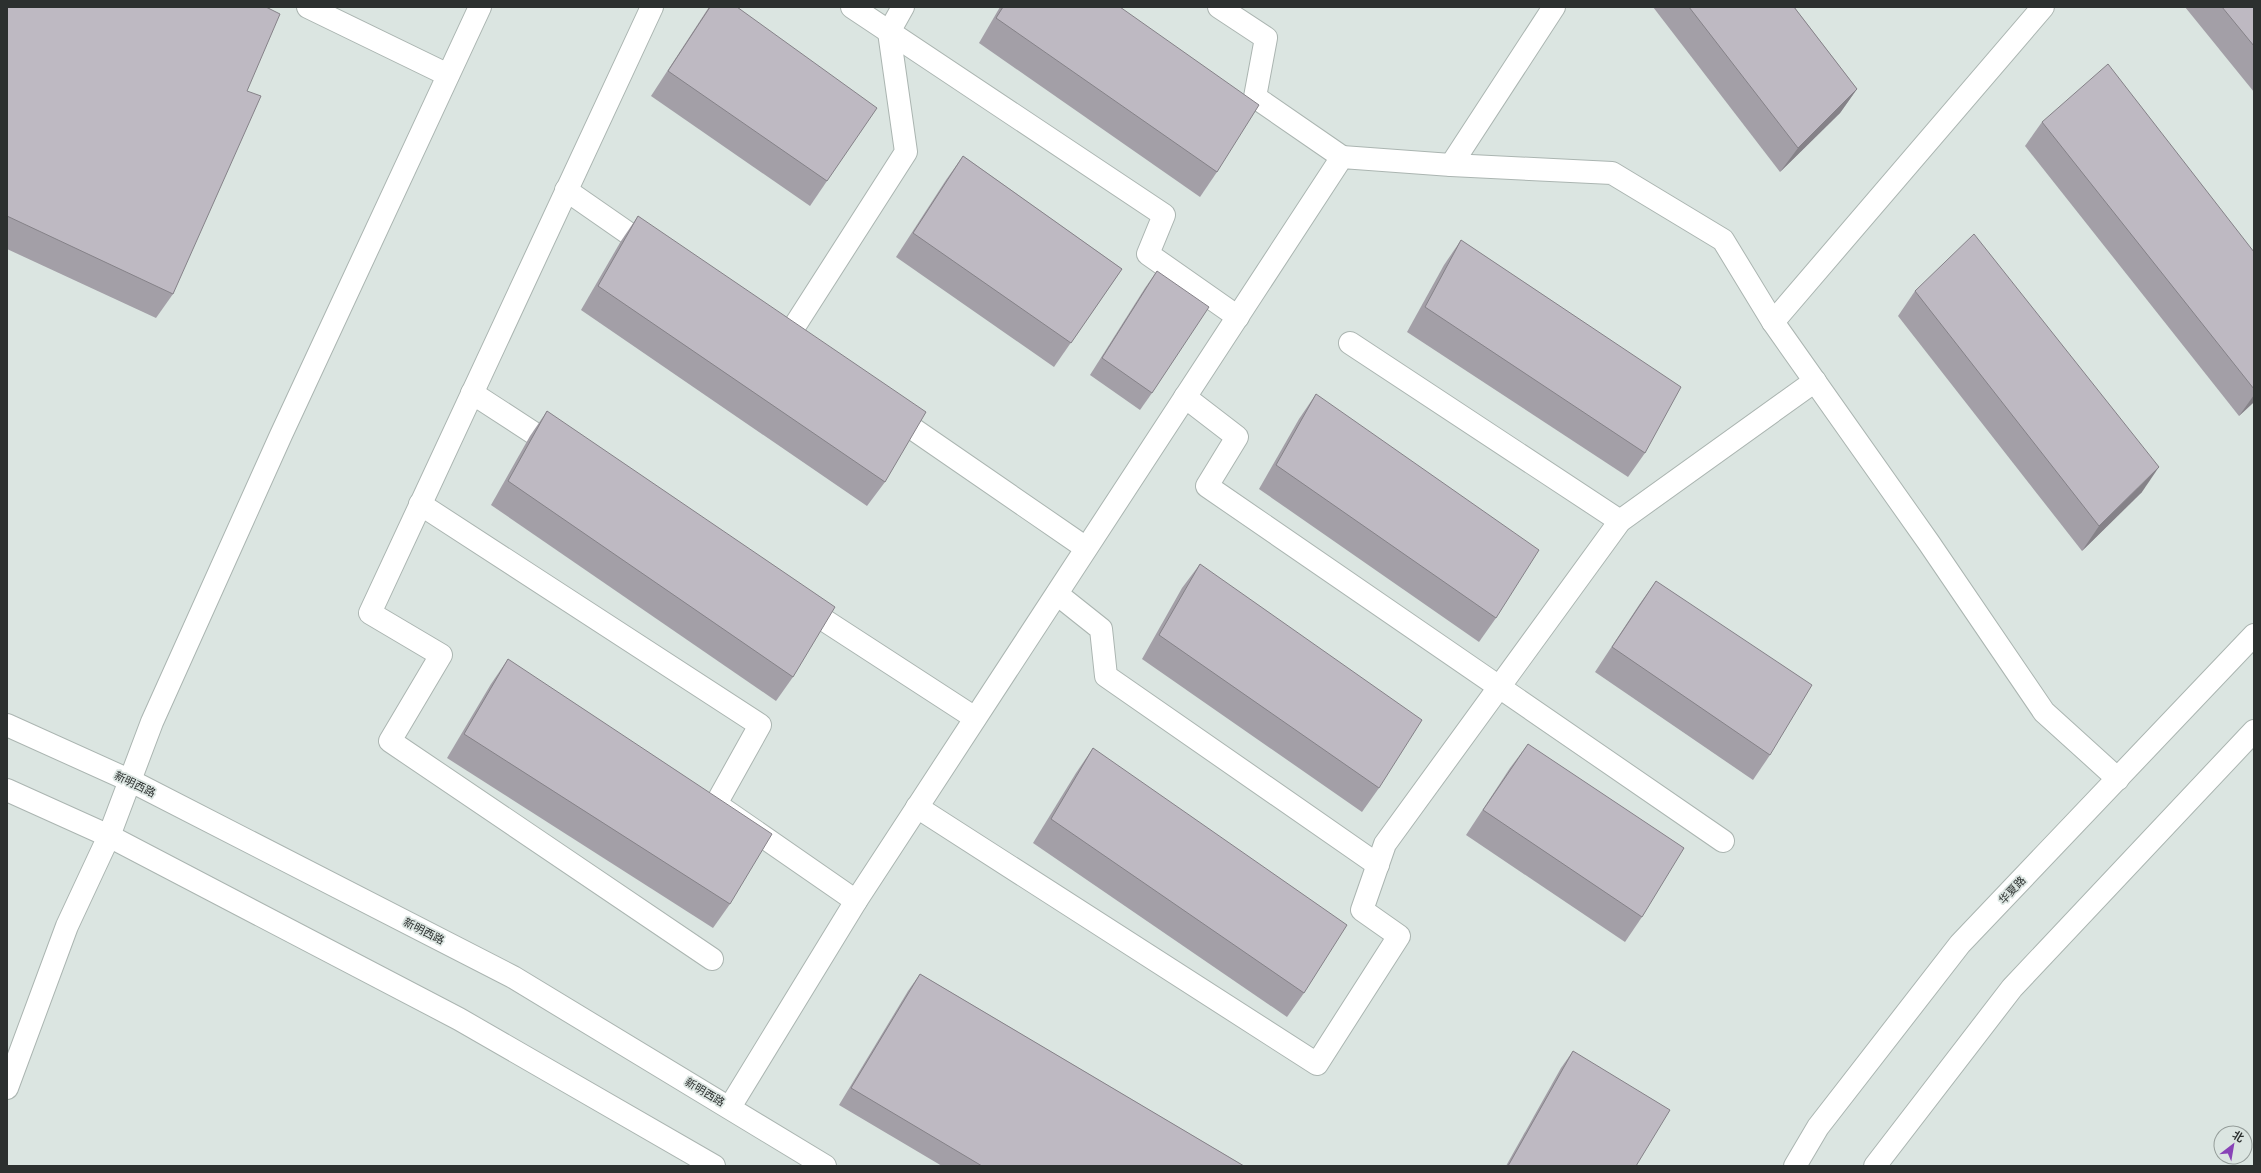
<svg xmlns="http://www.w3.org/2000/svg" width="2261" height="1173" viewBox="0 0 2261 1173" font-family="'Noto Serif','Noto Sans SC',serif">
<rect width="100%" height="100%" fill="#dbe5e1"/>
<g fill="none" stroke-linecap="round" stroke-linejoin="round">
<g stroke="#abb5b1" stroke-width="24">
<g id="street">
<polyline points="308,7 448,75"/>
<polyline points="652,7 370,613 441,655 390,741 712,959"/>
<polyline points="852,7 1164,215 1148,254 1238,317"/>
<polyline points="1219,7 1266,38 1255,97 1342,157"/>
<polyline points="1451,165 1554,7"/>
<polyline points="566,190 651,249"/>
<polyline points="1773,322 2043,7"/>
<polyline points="785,341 906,152 889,32 903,7"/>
<polyline points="1350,343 1620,521"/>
<polyline points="472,393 558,449"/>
<polyline points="1185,397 1237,437 1207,486 1723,841"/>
<polyline points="890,413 1086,548"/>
<polyline points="420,504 760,725 716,804 856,901"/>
<polyline points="1057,594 1101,629 1106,676 1378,865"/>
<polyline points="801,605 975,718"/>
<polyline points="917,807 1317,1064 1399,936 1362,910 1385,844 1620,521 1815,381"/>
<polyline points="7,1088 67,926 109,836 152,722 281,435 480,7"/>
<polyline points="730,1107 856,901 1342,157 1451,165 1612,173 1723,240 1773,322 1929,543 2044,712 2118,779"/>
</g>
</g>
<g stroke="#abb5b1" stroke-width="24">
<g id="secondary">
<polyline points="7,725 131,781 513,977 825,1166"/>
<polyline points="7,790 109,836 459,1019 714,1166"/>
<polyline points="1795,1166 1818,1127 1960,944 2254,635"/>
<polyline points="1875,1166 2012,988 2254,731"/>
</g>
</g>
<use href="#street" stroke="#fff" stroke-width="22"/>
<use href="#secondary" stroke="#fff" stroke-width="22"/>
</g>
<g fill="#a39fa7">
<polygon points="7,7 247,91 173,294 156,318 7,249"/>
<polygon points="709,7 737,7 827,181 810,206 651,96"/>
<polygon points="1000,7 1120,7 1217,172 1200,197 979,43"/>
<polygon points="1653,7 1794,7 1857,89 1840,113 1780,172"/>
<polygon points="2185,7 2254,7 2254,92"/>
<polygon points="2042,122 2254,252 2254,402 2239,416 2025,146"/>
<polygon points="963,156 1122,269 1054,367 896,257 946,180"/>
<polygon points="638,216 885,482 867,506 581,310 621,241"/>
<polygon points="1461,240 1645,453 1628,477 1407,332 1444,265"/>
<polygon points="1157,271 1152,393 1140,410 1090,375 1145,288"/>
<polygon points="1915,291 2142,492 2082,551 1898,316"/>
<polygon points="1316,394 1496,618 1479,642 1259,489 1299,419"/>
<polygon points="547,411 793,677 776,701 491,505 530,436"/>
<polygon points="1200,564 1379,788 1362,812 1142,659 1182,588"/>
<polygon points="1656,581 1770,755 1753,780 1595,672 1639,605"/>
<polygon points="508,659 730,904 713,928 447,758 491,684"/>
<polygon points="1528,744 1642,917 1625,942 1466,835 1510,768"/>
<polygon points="1093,748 1304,993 1287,1017 1033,843 1076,773"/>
<polygon points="920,974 1244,1166 942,1166 839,1105 908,991"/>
<polygon points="1573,1051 1636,1166 1506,1166 1561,1068"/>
</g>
<g fill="#858288">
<polygon points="1857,89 1840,113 1780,172 1798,148"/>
<polygon points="2254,395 2254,402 2239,416"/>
<polygon points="2159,467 2142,492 2082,551 2099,526"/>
</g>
<g fill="#beb9c2" stroke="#858288">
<polygon points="7,7 266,7 280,14 247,91 261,96 173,294 7,216"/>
<polygon points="710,7 737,7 877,108 827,181 668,71"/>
<polygon points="1003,7 1120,7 1259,105 1217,172 996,18"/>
<polygon points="1689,7 1794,7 1857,89 1798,148"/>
<polygon points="2222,7 2254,7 2254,46"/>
<polygon points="2108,64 2254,252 2254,389 2042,122"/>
<polygon points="963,156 1122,269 1071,343 913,233"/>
<polygon points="638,216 926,412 885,482 598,286"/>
<polygon points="1974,234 2159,467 2099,526 1915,291"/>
<polygon points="1461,240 1681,387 1645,453 1425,307"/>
<polygon points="1157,271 1209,307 1152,393 1102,358"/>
<polygon points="1316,394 1539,550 1496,618 1276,465"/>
<polygon points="547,411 835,607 793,677 508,481"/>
<polygon points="1200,564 1422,720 1379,788 1159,635"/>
<polygon points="1656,581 1812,685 1770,755 1612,647"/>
<polygon points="508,659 772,834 730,904 464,734"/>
<polygon points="1528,744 1684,848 1642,917 1483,810"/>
<polygon points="1093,748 1347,925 1304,993 1051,819"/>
<polygon points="920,974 1244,1166 982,1166 851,1088"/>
<polygon points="1573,1051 1670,1110 1636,1166 1508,1166"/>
</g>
<g text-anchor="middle" stroke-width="3.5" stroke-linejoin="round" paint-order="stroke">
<g font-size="11" fill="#2c302f" stroke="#dbe5e1">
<text transform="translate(135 784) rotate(26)" y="4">新明西路</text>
<text transform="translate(2012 890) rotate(-46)" y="4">华夏路</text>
<text transform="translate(424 931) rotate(27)" y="4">新明西路</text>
<text transform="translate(705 1092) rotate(31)" y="4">新明西路</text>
</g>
</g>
<rect width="2261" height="1173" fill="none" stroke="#2c302f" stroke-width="16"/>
<g transform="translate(2233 1145) rotate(31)"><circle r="19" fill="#dbe5e1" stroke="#959d9a"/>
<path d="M0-3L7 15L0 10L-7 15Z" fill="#8843b7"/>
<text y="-6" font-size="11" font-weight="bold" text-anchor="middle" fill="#2c302f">北</text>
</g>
</svg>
